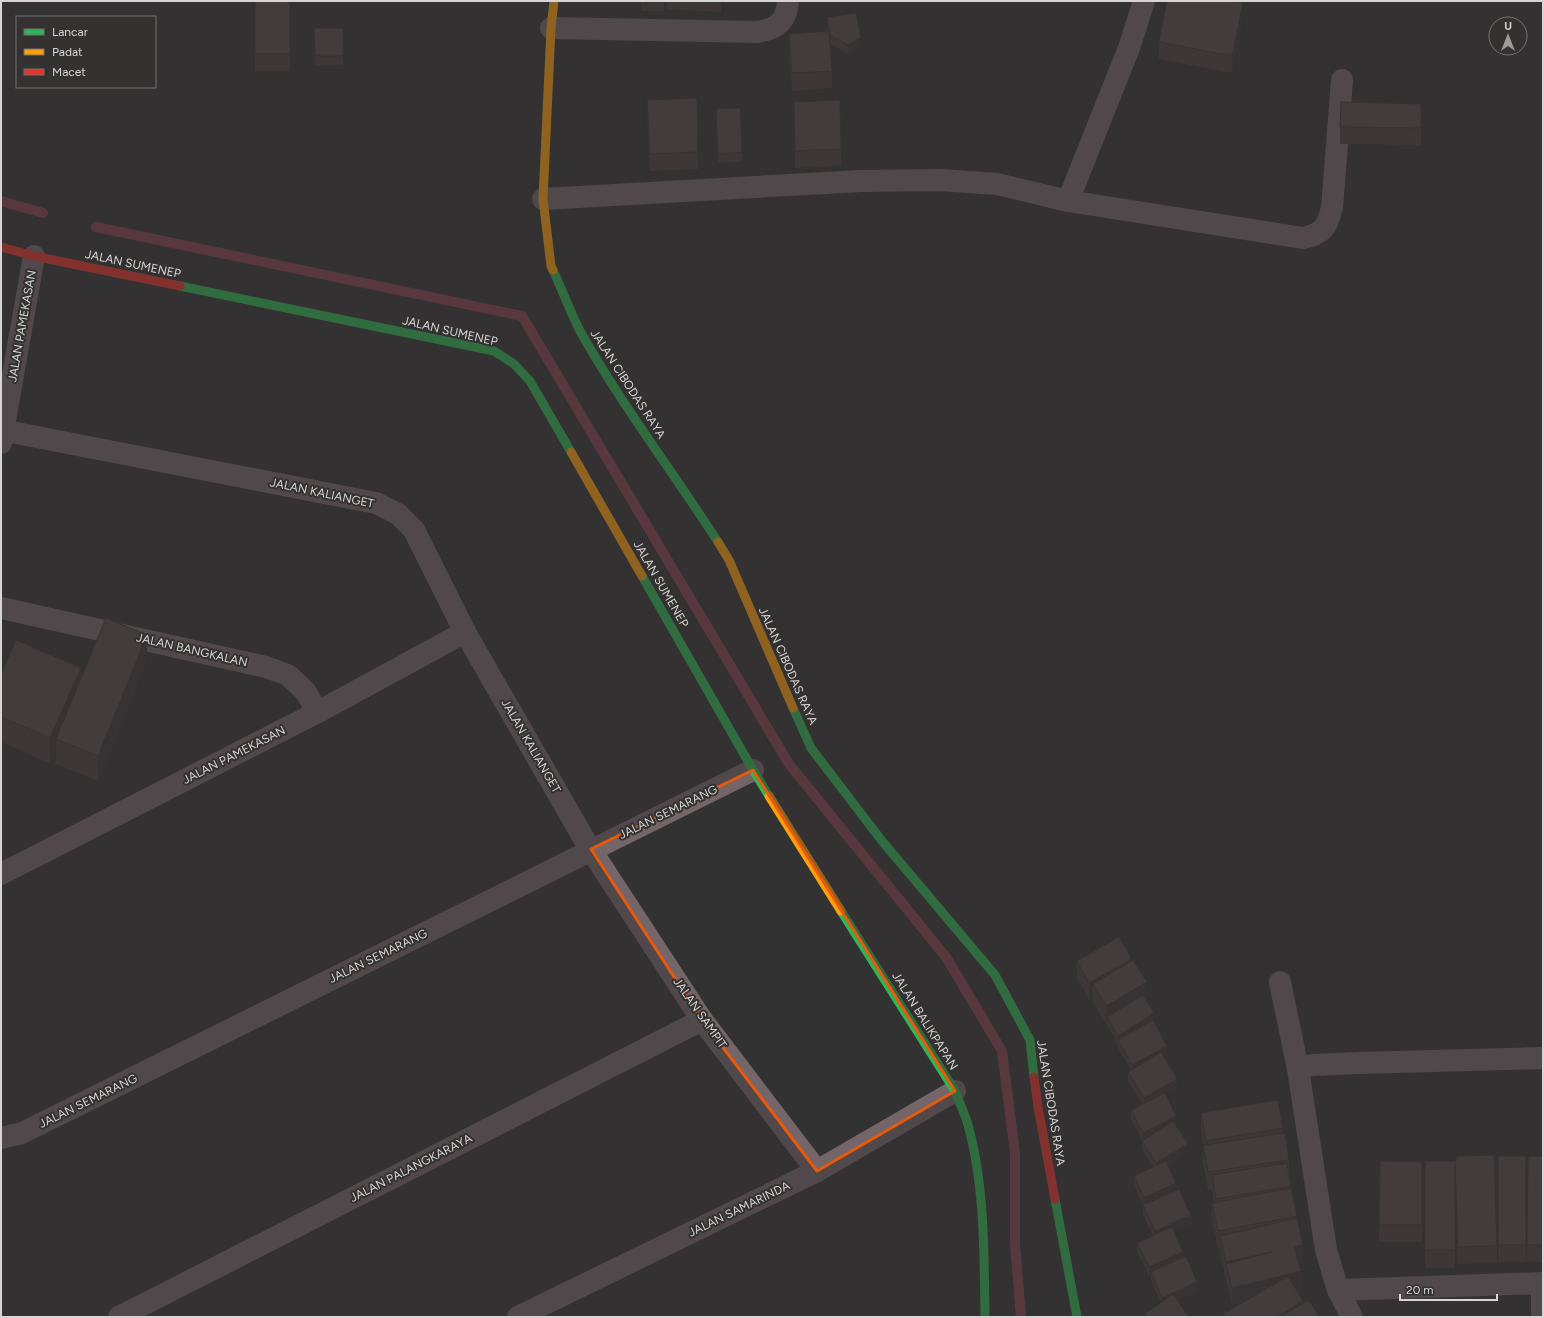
<svg xmlns="http://www.w3.org/2000/svg" width="1544" height="1318" viewBox="0 0 1544 1318" font-family="Figtree,sans-serif">
<rect width="100%" height="100%" fill="#333232"/>
<g fill="none" stroke-linecap="round" stroke-linejoin="round">
<g stroke="#85424f" stroke-width="10">
<polyline points="1,201 43,213"/>
<polyline points="96,227 522,316 789,764 946,957 1002,1051 1015,1153 1015,1244 1021,1317"/>
</g>
<g stroke="#746568" stroke-width="22">
<path d="M551 28 756 32C776 30 787 21 788 1"/>
<path d="M543 199 861 181 940 180 997 184 1068 201 1303 238C1323 234 1327 227 1332 208L1342 80"/>
<polyline points="1068,201 1129,48 1144,1"/>
<polyline points="1,430 376,503 398,514 414,530 465,632 587,844 702,1020 817,1171"/>
<polyline points="1,443 34,256"/>
<polyline points="1,608 266,667 288,675 305,691 318,712"/>
<polyline points="1,874 318,712 465,632"/>
<polyline points="1280,982 1298,1069"/>
<polyline points="1543,1058 1359,1063 1312,1065 1298,1069 1326,1250 1338,1290 1543,1283"/>
<polyline points="1,1138 22,1133 753,770"/>
<polyline points="1542,1283 1542,1317"/>
<polyline points="1338,1290 1352,1317"/>
<polyline points="119,1317 702,1020"/>
<polyline points="518,1317 817,1171 955,1091"/>
</g>
<g stroke="#30b455" stroke-width="9">
<path d="M553 270C562 290 570 311 580 331 621 404 673 472 718 542"/>
<polyline points="180,286 494,351 514,364 530,381 571,452"/>
<polyline points="642,576 753,770 769,796"/>
<polyline points="793,708 811,748 882,841 995,975 1030,1040 1034,1077"/>
<path d="M841 911 955 1091C959 1102 965 1114 968 1125 985 1186 984 1255 985 1317"/>
<polyline points="1055,1199 1077,1317"/>
</g>
<g stroke="#ff9f0a" stroke-width="9">
<polyline points="553,270 551,266 543,199 551,28 554,1"/>
<polyline points="571,452 642,576"/>
<polyline points="718,542 729,560 793,708"/>
<polyline points="769,796 841,911"/>
</g>
<g stroke="#e5322d" stroke-width="9">
<polyline points="1,247 34,256 180,286"/>
<polyline points="1034,1077 1038,1107 1055,1199"/>
</g>
</g>
<g fill="#4a3f41">
<polygon points="123,1 144,1 123,2"/>
<polygon points="255,1 290,4 290,71 255,71"/>
<rect x="641" y="1" width="23" height="10"/>
<polygon points="667,1 721,1 721,12 667,9"/>
<polygon points="827,17 861,47 848,54 830,44 832,71 832,88 792,91 789,51 789,34 828,31"/>
<polygon points="1243,20 1232,73 1159,59 1159,42"/>
<polygon points="314,28 343,28 343,65 315,65"/>
<polygon points="647,100 698,152 698,169 650,171 647,117"/>
<polygon points="794,102 841,149 841,166 795,168"/>
<polygon points="716,109 742,152 742,161 718,163"/>
<polygon points="1421,121 1421,145 1340,144 1340,127"/>
<polygon points="147,660 98,781 56,764 56,750 50,763 1,742 1,674 81,678"/>
<polygon points="1077,961 1132,961 1147,999 1146,1000 1154,1022 1167,1054 1163,1056 1177,1088 1165,1094 1176,1125 1188,1153 1168,1165 1176,1190 1191,1224 1174,1232 1183,1257 1197,1291 1177,1300 1189,1317 1145,1317 1145,1314 1161,1303 1151,1280 1151,1275 1149,1276 1137,1251 1137,1243 1153,1236 1143,1214 1143,1205 1134,1185 1134,1176 1153,1167 1142,1149 1142,1140 1131,1119 1131,1110 1143,1104 1128,1081 1128,1072 1131,1070 1118,1048 1118,1044 1107,1026 1107,1023 1106,1024 1093,1002 1093,998 1089,1000 1077,978"/>
<polygon points="1201,1113 1283,1128 1283,1133 1289,1160 1289,1176 1291,1188 1297,1216 1303,1262 1298,1263 1301,1288 1296,1289 1303,1303 1319,1317 1223,1317 1223,1314 1243,1302 1232,1305 1220,1253 1220,1247 1218,1248 1212,1220 1212,1203 1214,1202 1212,1189 1208,1190 1203,1162 1203,1145 1201,1130"/>
<rect x="1498" y="1156" width="28" height="106"/>
<polygon points="1528,1156 1543,1156 1543,1262 1527,1262"/>
<polygon points="1380,1161 1422,1162 1422,1242 1379,1242"/>
<polygon points="1425,1161 1456,1161 1497,1246 1497,1263 1458,1264 1455,1181 1455,1268 1425,1268"/>
</g>
<g fill="#3c3335">
<polygon points="1243,3 1243,20 1232,73 1232,56"/>
<polygon points="861,38 861,47 848,54 848,45"/>
<polygon points="147,635 147,660 98,781 98,756"/>
<polygon points="81,668 81,693 56,739 56,750 50,763 50,738"/>
<polygon points="1132,959 1132,976 1093,984 1093,998 1089,1000 1089,983"/>
<polygon points="1147,982 1147,999 1109,1022 1107,1017 1107,1023 1106,1024 1106,1006"/>
<polygon points="1154,1013 1154,1022 1120,1043 1118,1041 1118,1036"/>
<polygon points="1167,1046 1167,1054 1132,1074 1132,1065"/>
<polygon points="1177,1079 1177,1088 1144,1107 1144,1098"/>
<polygon points="1176,1116 1176,1125 1143,1141 1143,1133"/>
<polygon points="1188,1144 1188,1153 1156,1172 1156,1163"/>
<polygon points="1176,1183 1176,1192 1144,1207 1144,1198"/>
<polygon points="1191,1215 1191,1224 1155,1240 1155,1231"/>
<polygon points="1303,1245 1303,1262 1294,1264 1294,1247"/>
<polygon points="1183,1252 1183,1261 1151,1272 1151,1275 1149,1276 1149,1267"/>
<polygon points="1272,1252 1226,1264 1226,1279 1226,1262"/>
<polygon points="1301,1271 1301,1288 1232,1305 1232,1288"/>
<polygon points="1197,1282 1197,1291 1162,1306 1162,1298"/>
<polygon points="1303,1301 1303,1317 1277,1317"/>
</g>
<g fill="#56494c" stroke="#3c3335">
<polygon points="255,1 288,1 290,4 290,54 255,54"/>
<rect x="641" y="1" width="23" height="1"/>
<polygon points="1167,1 1235,1 1243,3 1232,56 1159,42"/>
<polygon points="856,13 861,38 848,45 830,35 827,17"/>
<polygon points="314,28 343,28 343,56 315,56"/>
<polygon points="829,31 832,71 792,73 789,34"/>
<polygon points="697,98 698,152 650,154 647,100"/>
<polygon points="840,100 841,149 795,151 794,102"/>
<polygon points="1341,102 1421,104 1421,128 1340,127"/>
<polygon points="740,108 742,152 718,154 716,109"/>
<polygon points="106,618 147,635 98,756 56,739"/>
<polygon points="16,640 81,668 50,738 1,717 1,674"/>
<polygon points="1119,937 1132,959 1089,983 1077,961"/>
<polygon points="1133,960 1147,982 1106,1006 1093,984"/>
<polygon points="1143,995 1154,1013 1118,1036 1107,1017"/>
<polygon points="1153,1020 1167,1046 1132,1065 1118,1040"/>
<polygon points="1161,1052 1177,1079 1144,1098 1128,1072"/>
<polygon points="1165,1093 1176,1116 1143,1133 1131,1110"/>
<polygon points="1278,1100 1283,1128 1206,1141 1201,1113"/>
<polygon points="1173,1121 1188,1144 1156,1163 1142,1141"/>
<polygon points="1285,1133 1289,1160 1208,1172 1203,1145"/>
<polygon points="1494,1155 1497,1246 1458,1247 1455,1164 1455,1250 1425,1250 1425,1161 1456,1161 1456,1156"/>
<rect x="1498" y="1156" width="28" height="89"/>
<polygon points="1528,1156 1543,1156 1543,1245 1527,1245"/>
<polygon points="1166,1161 1176,1183 1144,1198 1134,1176"/>
<polygon points="1380,1161 1422,1162 1422,1225 1379,1225"/>
<polygon points="1287,1163 1291,1186 1216,1199 1212,1175"/>
<polygon points="1291,1188 1297,1216 1218,1231 1212,1203"/>
<polygon points="1179,1189 1191,1215 1155,1231 1143,1205"/>
<polygon points="1297,1218 1303,1245 1294,1247 1301,1271 1232,1288 1226,1264 1272,1252 1226,1262 1220,1236"/>
<polygon points="1172,1227 1183,1252 1149,1267 1137,1243"/>
<polygon points="1186,1256 1197,1282 1162,1298 1151,1272"/>
<polygon points="1288,1276 1303,1301 1277,1317 1225,1317 1223,1314"/>
<polygon points="1173,1294 1189,1317 1147,1317 1145,1314"/>
<polygon points="1309,1300 1319,1317 1280,1317"/>
</g>
<path d="M0 0H1544V1318H0ZM753 770 955 1091 817 1171 702 1020 591 849Z" fill="#333232" fill-opacity=".55" fill-rule="evenodd"/>
<path fill="none" stroke="#e8590c" stroke-width="3" stroke-linejoin="round" d="M753 770 955 1091 817 1171 702 1020 591 849Z"/>
<g text-anchor="middle" stroke-width="4" stroke-linejoin="round" paint-order="stroke">
<g font-size="12" fill="#d6d4d4" stroke="#343131">
<text transform="translate(133 264) rotate(12)" y="4">JALAN SUMENEP</text>
<text transform="translate(22 326) rotate(-80)" y="4">JALAN PAMEKASAN</text>
<text transform="translate(450 331) rotate(13)" y="4">JALAN SUMENEP</text>
<text transform="translate(628 384) rotate(57)" y="4">JALAN CIBODAS RAYA</text>
<text transform="translate(322 493) rotate(12)" y="4">JALAN KALIANGET</text>
<text transform="translate(661 584) rotate(60)" y="4">JALAN SUMENEP</text>
<text transform="translate(192 650) rotate(13)" y="4">JALAN BANGKALAN</text>
<text transform="translate(788 666) rotate(66)" y="4">JALAN CIBODAS RAYA</text>
<text transform="translate(531 746) rotate(60)" y="4">JALAN KALIANGET</text>
<text transform="translate(234 755) rotate(-27)" y="4">JALAN PAMEKASAN</text>
<text transform="translate(668 812) rotate(-26)" y="4">JALAN SEMARANG</text>
<text transform="translate(378 956) rotate(-26)" y="4">JALAN SEMARANG</text>
<text transform="translate(700 1013) rotate(55)" y="4">JALAN SAMPIT</text>
<text transform="translate(925 1021) rotate(58)" y="4">JALAN BALIKPAPAN</text>
<text transform="translate(88 1101) rotate(-26)" y="4">JALAN SEMARANG</text>
<text transform="translate(1051 1103) rotate(81)" y="4">JALAN CIBODAS RAYA</text>
<text transform="translate(411 1168) rotate(-27)" y="4">JALAN PALANGKARAYA</text>
<text transform="translate(739 1209) rotate(-26)" y="4">JALAN SAMARINDA</text>
</g>
</g>
<rect width="1544" height="1318" fill="none" stroke="#d6d4d4" stroke-width="4"/>
<rect x="16" y="16" width="140" height="72" fill="#343131" stroke="#757272"/>
<rect x="24" y="29" width="20" height="6" fill="#30b455" stroke="#757272"/>
<text x="52" y="36" font-size="12" fill="#d6d4d4">Lancar</text>
<rect x="24" y="49" width="20" height="6" fill="#ff9f0a" stroke="#757272"/>
<text x="52" y="56" font-size="12" fill="#d6d4d4">Padat</text>
<rect x="24" y="69" width="20" height="6" fill="#e5322d" stroke="#757272"/>
<text x="52" y="76" font-size="12" fill="#d6d4d4">Macet</text>
<g transform="translate(1508 36)"><circle r="19" fill="#343131" stroke="#757272"/>
<path d="M0-3L7 15L0 10L-7 15Z" fill="#9d9b9b"/>
<text y="-6" font-size="11" font-weight="bold" text-anchor="middle" fill="#d6d4d4">U</text>
</g>
<path d="M1400 1294v6h97v-6" fill="none" stroke="#d6d4d4" stroke-width="2"/>
<text x="1406" y="1294" font-size="12" fill="#d6d4d4" stroke="#343131" stroke-width="3" paint-order="stroke">20 m</text>
</svg>
